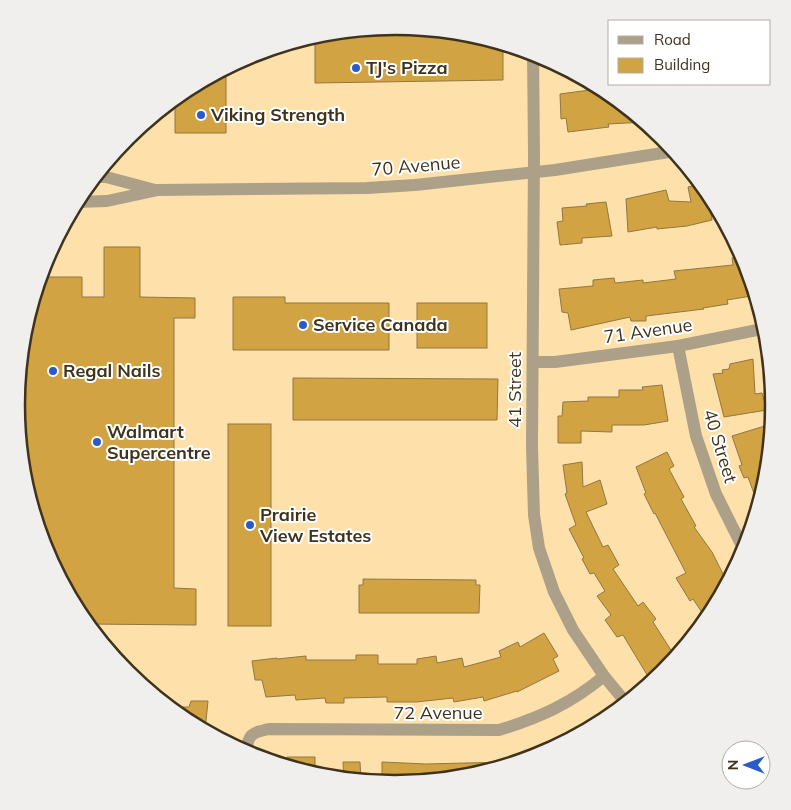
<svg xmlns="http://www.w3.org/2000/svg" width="791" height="810" viewBox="0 0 791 810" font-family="Mulish,sans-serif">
<rect width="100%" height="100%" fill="#fee1aa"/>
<g fill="#d1a342" stroke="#917743">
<polygon points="373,28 421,28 470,33 503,43 503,80 315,83 315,35"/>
<polygon points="226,68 226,133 175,133 175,97 185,90"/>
<polygon points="599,86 606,90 646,122 608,124 609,127 568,132 566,118 561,119 560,94 590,90 590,87"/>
<polygon points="703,184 707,189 712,220 687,226 657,229 657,227 628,232 626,199 666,190 669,201 691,202 688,187"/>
<polygon points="606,202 612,236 582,238 582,243 560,245 557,222 563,221 562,208 587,206 586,204"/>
<polygon points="104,247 140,247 140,297 195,298 195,318 174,318 174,588 196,589 196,625 87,624 80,615 45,550 23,479 16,405 24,331 40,277 82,277 82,297 104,297"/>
<polygon points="744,257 757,295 727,300 728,304 703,308 704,309 646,316 646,321 631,321 630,317 571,330 568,313 562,312 559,289 593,286 593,280 614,278 615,283 643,280 643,283 676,279 674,271 733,265 732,258"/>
<polygon points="233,297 285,297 285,303 389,303 389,350 233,350"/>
<rect x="417" y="303" width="70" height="45"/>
<polygon points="753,359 755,394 762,393 767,410 724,417 713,374 723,373 722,370 729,369 730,364"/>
<polygon points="293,378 498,379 497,420 293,420"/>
<polygon points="662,385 668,421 644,425 612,425 612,432 581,431 581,443 558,443 558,416 562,416 563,402 588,401 588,397 619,397 619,390 643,390 642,387"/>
<rect x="228" y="424" width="43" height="202"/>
<polygon points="768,425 771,439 767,479 759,507 748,477 744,478 739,466 742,465 732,436"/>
<polygon points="667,452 674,466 669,469 684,497 681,499 696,526 694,527 712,552 728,584 707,620 693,599 690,601 676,578 686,573 655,513 654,514 644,494 646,493 636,467"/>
<polygon points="582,462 583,487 600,480 607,504 586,512 603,547 608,545 619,565 613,569 638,606 643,602 656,619 653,622 676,658 663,673 652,683 623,635 617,637 605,620 611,615 597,596 605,591 594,573 590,574 582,559 584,558 569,529 576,525 565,494 567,493 563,465"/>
<polygon points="363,579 476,580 476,585 480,585 479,613 359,613 359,585 363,585"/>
<polygon points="544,633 558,656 553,659 559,671 517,692 517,691 484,701 483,697 454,702 453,698 416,702 387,702 387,697 344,698 344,703 326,703 325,698 296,700 295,695 266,697 262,680 255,680 252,661 277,658 277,659 306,656 306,660 356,660 356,655 378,655 378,664 417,664 417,659 436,656 437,663 462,658 464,667 501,657 499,651 518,642 520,647"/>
<polygon points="191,701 208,701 205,731 185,720 168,707 189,707"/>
<polygon points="287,757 315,757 315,775 287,766"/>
<polygon points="343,762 360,762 361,781 344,779"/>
<polygon points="382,762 426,764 506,762 506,766 469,777 395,784 382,783"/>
</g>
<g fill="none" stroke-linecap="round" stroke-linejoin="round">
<g stroke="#aca089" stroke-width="12">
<polyline points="533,52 534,153 532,447 534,515 539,548 554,592 573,630 604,676 627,704"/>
<polyline points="678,346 696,436 716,494 745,552"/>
<polyline points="533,362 555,362 678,346 767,328"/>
<path d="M246 753C248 734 251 733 269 729L499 730C539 718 572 703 604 676"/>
</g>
<g stroke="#aca089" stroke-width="12">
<polyline points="95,177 106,177 155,190"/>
<polyline points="76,202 107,201 158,190 367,188 415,185 555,170 675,151"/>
</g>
</g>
<g fill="#2a5bc9" stroke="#fff" stroke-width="2">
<circle cx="356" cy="68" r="5"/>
<circle cx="201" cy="115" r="5"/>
<circle cx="303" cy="325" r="5"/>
<circle cx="53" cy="371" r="5"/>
<circle cx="97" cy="442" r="5"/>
<circle cx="250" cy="525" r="5"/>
</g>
<g text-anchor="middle" stroke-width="4" stroke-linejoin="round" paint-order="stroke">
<g font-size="18" font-weight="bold" fill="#3f331d" stroke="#fff" text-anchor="start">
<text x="366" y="74">TJ's Pizza</text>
<text x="211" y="121">Viking Strength</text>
<text x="313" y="331">Service Canada</text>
<text x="63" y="377">Regal Nails</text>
<text x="107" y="438">Walmart<tspan x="107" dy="21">Supercentre</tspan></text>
<text x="260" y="521">Prairie<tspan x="260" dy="21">View Estates</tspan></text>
</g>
<g font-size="18" fill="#3f331d" stroke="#fff">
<text transform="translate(416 166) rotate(-5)" y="6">70 Avenue</text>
<text transform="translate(648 331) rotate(-8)" y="6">71 Avenue</text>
<text transform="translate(515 390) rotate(-90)" y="6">41 Street</text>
<text transform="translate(720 446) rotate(73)" y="6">40 Street</text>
<text x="438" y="719">72 Avenue</text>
</g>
</g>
<path d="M0 0H791V810H0ZM25 405a370 370 0 1 1 740 0a370 370 0 1 1-740 0Z" fill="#f0efed" fill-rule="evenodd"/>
<path fill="none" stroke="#3f331d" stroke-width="2.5" d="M25 405a370 370 0 1 1 740 0a370 370 0 1 1-740 0Z"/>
<rect x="608" y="20" width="162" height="65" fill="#ffffff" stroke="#b2ada5"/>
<rect x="618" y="36" width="25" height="8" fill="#aca089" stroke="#b2ada5"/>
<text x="654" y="45" font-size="15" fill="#3f331d">Road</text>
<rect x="618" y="58" width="25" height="15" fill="#d1a342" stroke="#b2ada5"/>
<text x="654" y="70" font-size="15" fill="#3f331d">Building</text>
<g transform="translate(746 765) rotate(270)"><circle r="24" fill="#ffffff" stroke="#b2ada5"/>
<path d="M0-4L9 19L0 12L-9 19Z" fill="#2a5bc9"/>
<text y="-8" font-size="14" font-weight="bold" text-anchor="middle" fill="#3f331d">N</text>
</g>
</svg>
